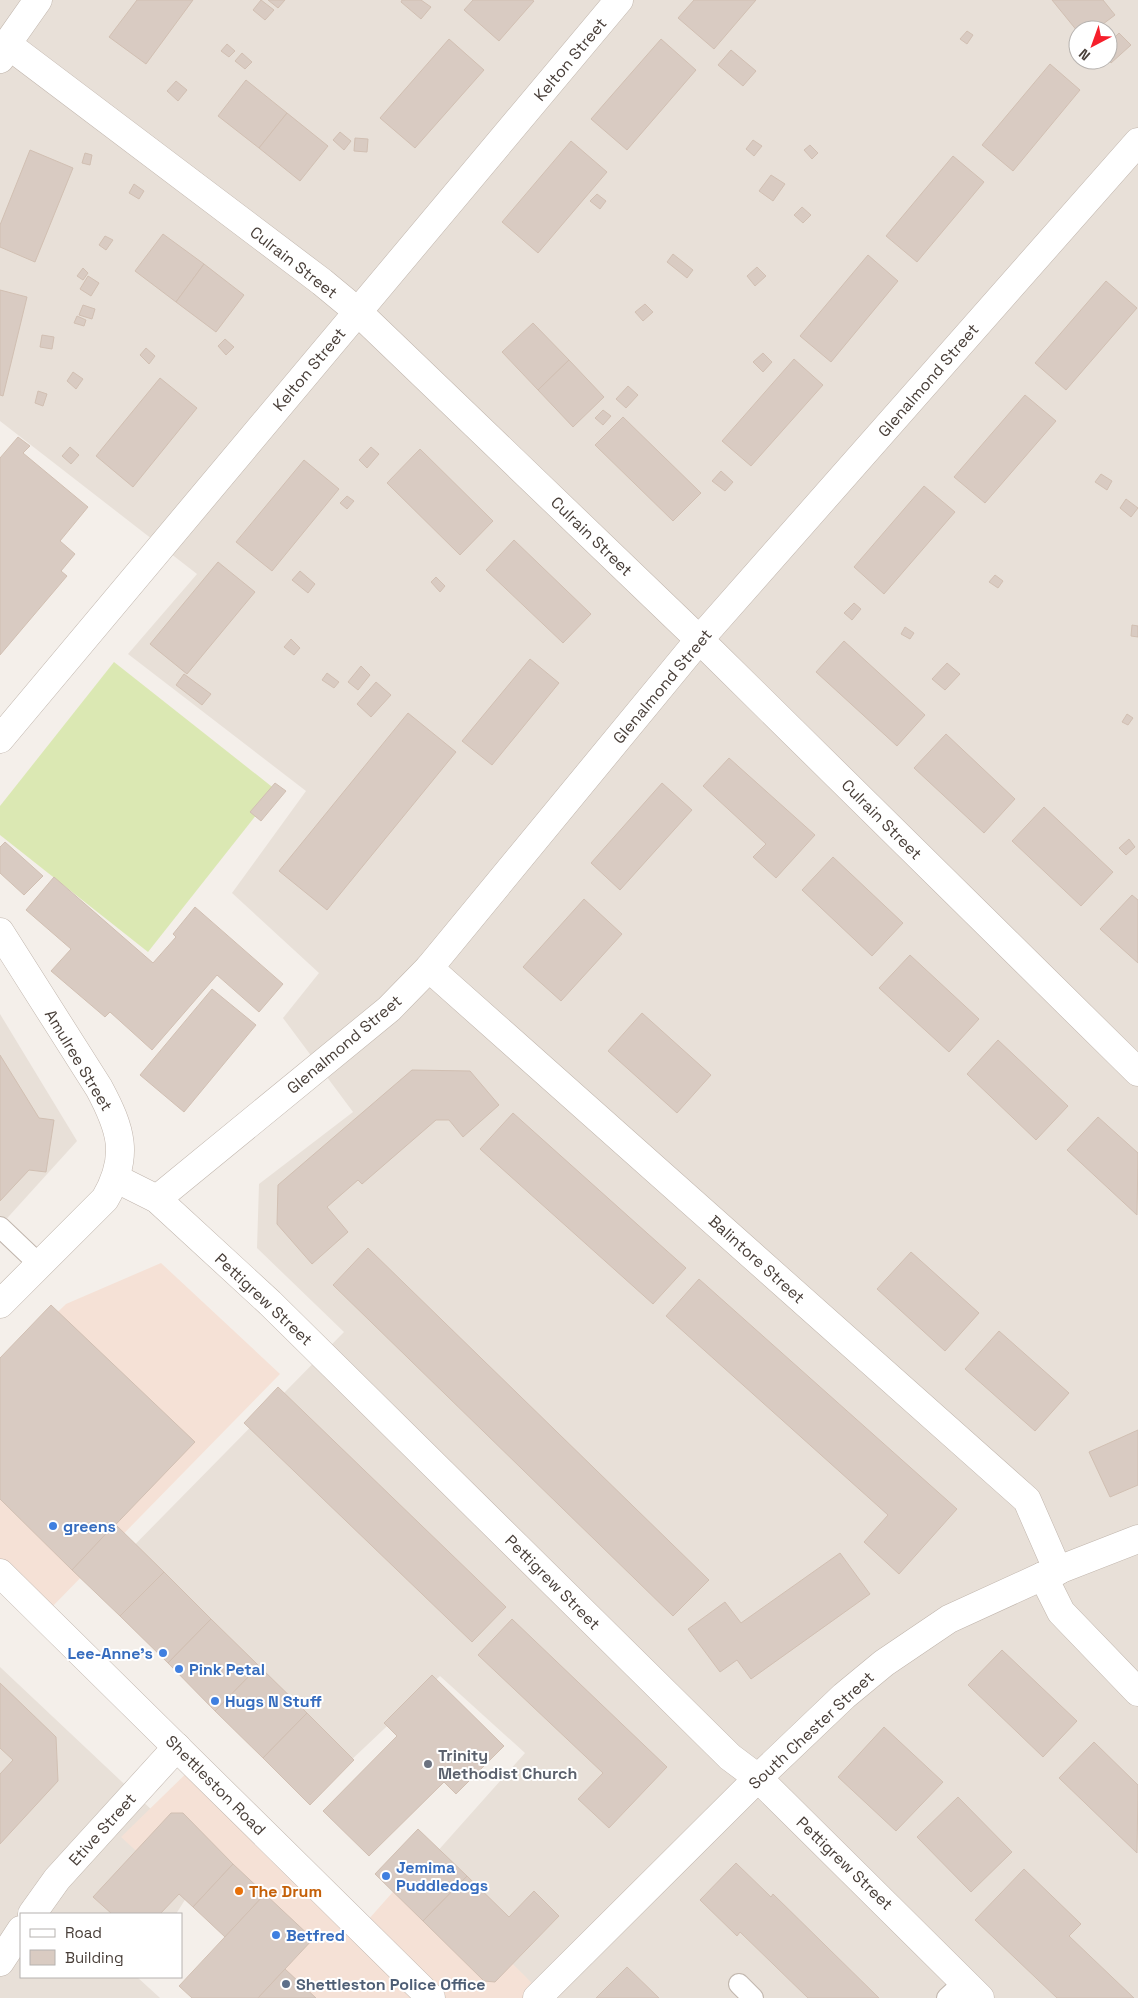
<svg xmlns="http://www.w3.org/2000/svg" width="1138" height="1998" viewBox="0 0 1138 1998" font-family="'Space Grotesk',sans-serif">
<rect width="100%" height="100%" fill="#f4efea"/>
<g fill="#e8e0d8" fill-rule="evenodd">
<path d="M0 0H1138V1998H531L411 1881 525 1753 440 1676 328 1782 107 1573 344 1332 257 1248 259 1184 353 1112 283 1018 319 973 232 893 306 791 128 654 197 574 0 421ZM1078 30H1108V60H1078Z"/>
<polygon points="0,1014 77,1141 0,1226"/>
<polygon points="0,1667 208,1863 176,1914 21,1914 21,1977 137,1977 160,1998 0,1998"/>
</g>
<g fill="#f5e1d6">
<polygon points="161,1263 280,1374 48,1611 0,1567 0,1368 66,1304"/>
<polygon points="202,1758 368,1920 415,1867 547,1998 297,1998 121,1837"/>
</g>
<polygon fill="#dbe8b3" points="114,662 276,790 148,952 0,835 0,806"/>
<g fill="#d9cbc2" stroke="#d1bfb2">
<polygon points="137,0 193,0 146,64 109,37"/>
<polygon points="261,0 274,10 265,20 253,10"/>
<polygon points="268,0 285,0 278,8"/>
<polygon points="402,0 421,0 431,7 421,19 401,2"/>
<polygon points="473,0 532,0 534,1 499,41 464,10"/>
<polygon points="694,0 756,0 714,49 678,18"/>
<polygon points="1052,0 1103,0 1115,15 1095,30 1078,30 1078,32"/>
<polygon points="967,31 973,35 967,44 960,39"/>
<polygon points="1119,33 1131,45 1111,63 1108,59 1108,44"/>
<polygon points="449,39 484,70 415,148 380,118"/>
<polygon points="661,39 696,70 627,150 591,119"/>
<polygon points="227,44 235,51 229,57 221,51"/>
<polygon points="731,50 756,71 743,86 718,65"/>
<polygon points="242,53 252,62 245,69 235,61"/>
<polygon points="1050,64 1080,90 1013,171 982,145"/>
<polygon points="246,80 287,113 259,148 218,116"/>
<polygon points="176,81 187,90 178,101 167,91"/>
<polygon points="287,113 328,146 300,181 259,148"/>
<polygon points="340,132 351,141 344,150 333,140"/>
<polygon points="355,138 368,139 367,152 354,151"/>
<polygon points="753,140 762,146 754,156 746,149"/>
<polygon points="571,141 607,172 538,253 502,222"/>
<polygon points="810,145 818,153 812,159 804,150"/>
<polygon points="30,150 73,168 35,262 0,247 0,225"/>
<polygon points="85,153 92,155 90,165 82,163"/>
<polygon points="953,156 984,182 917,262 886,236"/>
<polygon points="771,175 785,184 773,201 759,191"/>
<polygon points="134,184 144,191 139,199 129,193"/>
<polygon points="597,194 606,201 600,209 590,201"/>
<polygon points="802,207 811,215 803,223 794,215"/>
<polygon points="163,234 204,264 176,302 135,271"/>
<polygon points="105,236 113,240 106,250 99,245"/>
<polygon points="673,254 693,270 687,278 667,262"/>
<polygon points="868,255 898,281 831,362 800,336"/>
<polygon points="204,264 244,295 216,332 176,302"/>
<polygon points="757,267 766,276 755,286 747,276"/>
<polygon points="83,268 88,273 83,280 77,276"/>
<polygon points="88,276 99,283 91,296 80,289"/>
<polygon points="1106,281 1137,308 1066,390 1035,363"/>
<polygon points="0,290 27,297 3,396 0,395"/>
<polygon points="645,304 653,312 643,321 635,312"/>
<polygon points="83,305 95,309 92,319 79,315"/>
<polygon points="77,316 86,320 84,326 74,323"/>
<polygon points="533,323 569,360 538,390 502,352"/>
<polygon points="42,335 54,337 52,349 40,347"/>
<polygon points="225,339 234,347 226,355 218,346"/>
<polygon points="146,348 155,356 149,364 140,355"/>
<polygon points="763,353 772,362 763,372 753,362"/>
<polygon points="794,359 823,385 751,466 722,441"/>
<polygon points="569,360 604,397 573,427 538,390"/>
<polygon points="73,372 83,379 76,389 67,381"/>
<polygon points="160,378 197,408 133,487 96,456"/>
<polygon points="628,386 638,395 626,408 616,399"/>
<polygon points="38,391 47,394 43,406 35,403"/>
<polygon points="1025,395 1056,421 985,503 954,477"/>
<polygon points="603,410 611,416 603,425 595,418"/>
<polygon points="623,417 701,493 673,521 595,445"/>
<polygon points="18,437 30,446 23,453 88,507 60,541 75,554 61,571 67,576 0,655 0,458"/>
<polygon points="70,447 79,455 71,464 62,456"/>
<polygon points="371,447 379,454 367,468 359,460"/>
<polygon points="420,449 493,521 460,555 387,483"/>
<polygon points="304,460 339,489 272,571 236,542"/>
<polygon points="721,471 733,482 725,491 712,481"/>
<polygon points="1101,474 1112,481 1107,490 1095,482"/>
<polygon points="924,486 955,512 884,594 854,567"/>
<polygon points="347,496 354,501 347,509 340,503"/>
<polygon points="1126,499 1138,508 1131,517 1120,508"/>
<polygon points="514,540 591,614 563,643 486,570"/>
<polygon points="218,562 255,592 187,674 150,644"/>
<polygon points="300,571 315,584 308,593 292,580"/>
<polygon points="995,575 1003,581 998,588 989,582"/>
<polygon points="436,577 445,586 440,592 431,582"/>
<polygon points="854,603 861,609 852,620 844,613"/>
<polygon points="1132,625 1138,626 1138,637 1131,636"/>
<polygon points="905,627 914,633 910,639 901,634"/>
<polygon points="291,639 300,648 294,655 284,647"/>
<polygon points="844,641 925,715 897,746 816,672"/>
<polygon points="530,659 559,683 492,765 462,741"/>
<polygon points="947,663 960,674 945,690 932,679"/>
<polygon points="361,666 370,675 358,690 348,682"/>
<polygon points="327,673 339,682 334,688 322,680"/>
<polygon points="184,674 211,694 202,705 176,685"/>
<polygon points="376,682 391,695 371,717 357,704"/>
<polygon points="408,713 456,752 327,910 279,871"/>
<polygon points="1127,714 1133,718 1128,725 1122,722"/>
<polygon points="946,734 1015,799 984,833 914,768"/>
<polygon points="729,758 815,835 776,878 753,857 766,844 703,786"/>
<polygon points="275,783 286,791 261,821 250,812"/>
<polygon points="662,783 692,810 620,890 591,863"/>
<polygon points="1044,807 1113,872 1081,906 1012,841"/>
<polygon points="1129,839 1135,847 1126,855 1119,848"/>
<polygon points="5,842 43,876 24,895 0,873 0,847"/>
<polygon points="833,857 903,923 872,956 802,890"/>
<polygon points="54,877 153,963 176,937 173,934 195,907 283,984 259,1012 217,975 152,1050 110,1012 105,1017 51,971 71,949 26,910"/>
<polygon points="1132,895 1138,900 1138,963 1100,929"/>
<polygon points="584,899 622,934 561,1001 523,967"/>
<polygon points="910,955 979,1019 949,1052 879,988"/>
<polygon points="212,989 256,1025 184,1112 140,1075"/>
<polygon points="642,1013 711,1075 677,1113 608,1051"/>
<polygon points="998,1040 1068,1106 1036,1140 967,1074"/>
<polygon points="0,1055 39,1118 54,1120 46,1172 29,1170 0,1201"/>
<polygon points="412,1070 470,1071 499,1105 463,1137 449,1120 436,1120 362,1184 358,1180 327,1207 348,1232 312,1264 277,1224 278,1185"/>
<polygon points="513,1113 686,1268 653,1304 480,1149"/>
<polygon points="1098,1117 1138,1153 1137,1215 1067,1150"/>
<polygon points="368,1248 709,1580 673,1616 333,1285"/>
<polygon points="911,1252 979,1313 945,1351 877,1289"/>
<polygon points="699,1279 957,1509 899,1574 864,1542 888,1515 666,1316"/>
<polygon points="51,1305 195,1442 72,1570 0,1499 0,1358"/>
<polygon points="999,1331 1069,1393 1035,1431 965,1369"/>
<polygon points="278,1387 506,1607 472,1642 244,1423"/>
<polygon points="1138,1430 1138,1485 1110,1497 1089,1452"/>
<polygon points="115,1524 164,1572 120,1616 72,1570"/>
<polygon points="840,1553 870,1594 751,1679 737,1660 720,1672 688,1629 725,1602 741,1623"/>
<polygon points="164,1572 211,1619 168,1663 120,1616"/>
<polygon points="211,1619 259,1666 215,1711 168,1663"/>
<polygon points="512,1619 667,1767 609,1828 578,1799 603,1773 478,1655"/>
<polygon points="1002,1650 1077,1721 1043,1757 968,1685"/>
<polygon points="259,1666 307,1713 263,1758 215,1711"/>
<polygon points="432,1675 504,1746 456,1794 444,1782 369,1856 323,1811 397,1736 384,1723"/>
<polygon points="0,1683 56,1737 58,1781 0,1844 0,1774 13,1760 0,1748"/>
<polygon points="307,1713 354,1760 310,1805 263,1758"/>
<polygon points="884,1727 943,1782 896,1831 838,1777"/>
<polygon points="1094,1742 1138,1785 1137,1853 1059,1778"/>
<polygon points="958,1797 1012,1852 971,1892 917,1837"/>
<polygon points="171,1813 183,1813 233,1864 193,1907 179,1894 160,1914 112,1914 93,1897"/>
<polygon points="418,1829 467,1876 423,1921 375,1874"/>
<polygon points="736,1863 771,1897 773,1894 879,1998 808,1998 740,1932 737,1936 700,1900"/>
<polygon points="233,1864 265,1894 225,1937 193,1907"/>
<polygon points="1024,1869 1081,1924 1069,1936 1134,1998 1057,1998 975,1920"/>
<polygon points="467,1876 509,1917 534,1891 559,1916 495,1982 484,1981 423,1921"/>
<polygon points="265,1894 313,1939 258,1998 192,1998 179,1986"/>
<polygon points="627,1967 659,1998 596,1998"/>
<polygon points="285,1969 316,1998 258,1998"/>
</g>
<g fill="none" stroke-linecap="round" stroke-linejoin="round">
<g stroke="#c0b5ac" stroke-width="22">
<g id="service">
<polyline points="0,1227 40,1265"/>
<polyline points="739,1984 753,1998"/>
<polyline points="947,1998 965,1981"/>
</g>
</g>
<g stroke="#c0b5ac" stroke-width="29">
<g id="minor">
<polyline points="7,44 322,282 357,311 711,651 1138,1072"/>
<polyline points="0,739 619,0"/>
<polyline points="429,968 1027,1500 1058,1571"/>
<polyline points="117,1179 157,1199 270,1303 730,1757 758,1778 980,1998"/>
<polyline points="157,1199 389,1009 429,968 699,640 1138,142"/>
<polyline points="1043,1576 1061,1612 1138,1692"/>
<polyline points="32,1914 57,1879 177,1747"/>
<polyline points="0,1962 21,1930"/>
<polyline points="537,1998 758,1778 844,1696 884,1663 949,1619 1043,1576 1138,1539"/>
</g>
</g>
<g stroke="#c0b5ac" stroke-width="29">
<g id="tertiary">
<polyline points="0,59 7,44 38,0"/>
<path d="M0 932 99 1088C121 1129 130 1156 105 1199L0 1304"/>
<polyline points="0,1573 431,1998"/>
</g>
</g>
<use href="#service" stroke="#fff" stroke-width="20"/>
<use href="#minor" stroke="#fff" stroke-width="28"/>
<use href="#tertiary" stroke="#fff" stroke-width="28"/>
</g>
<g fill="#3f7fe0" stroke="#fff" stroke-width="2">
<circle cx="53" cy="1526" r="5"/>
<circle cx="163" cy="1653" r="5"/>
<circle cx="179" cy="1669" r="5"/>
<circle cx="215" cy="1701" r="5"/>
<circle cx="386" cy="1876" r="5"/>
<circle cx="276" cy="1935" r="5"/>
</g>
<circle fill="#6b7280" stroke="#fff" stroke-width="2" cx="428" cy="1764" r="5"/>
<circle fill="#e8710a" stroke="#fff" stroke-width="2" cx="239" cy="1891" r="5"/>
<circle fill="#5c6f8a" stroke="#fff" stroke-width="2" cx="286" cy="1984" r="5"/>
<g text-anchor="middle" stroke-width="4" stroke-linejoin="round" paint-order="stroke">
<g font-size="16" fill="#483e38" stroke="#fff">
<text transform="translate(570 59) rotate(-50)" y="6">Kelton Street</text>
<text transform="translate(294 262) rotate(38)" y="6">Culrain Street</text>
<text transform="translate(309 369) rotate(-50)" y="6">Kelton Street</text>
<text transform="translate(928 380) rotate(-49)" y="6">Glenalmond Street</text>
<text transform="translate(592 536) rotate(44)" y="6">Culrain Street</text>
<text transform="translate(662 686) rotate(-50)" y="6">Glenalmond Street</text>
<text transform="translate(882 819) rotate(45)" y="6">Culrain Street</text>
<text transform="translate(344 1044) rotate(-40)" y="6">Glenalmond Street</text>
<text transform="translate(79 1060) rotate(59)" y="6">Amulree Street</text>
<text transform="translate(757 1259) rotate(42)" y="6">Balintore Street</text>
<text transform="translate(264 1299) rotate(43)" y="6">Pettigrew Street</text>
<text transform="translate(553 1582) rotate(45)" y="6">Pettigrew Street</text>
<text transform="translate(811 1730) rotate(-43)" y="6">South Chester Street</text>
<text transform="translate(216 1785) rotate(45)" y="6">Shettleston Road</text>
<text transform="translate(102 1829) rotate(-48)" y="6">Etive Street</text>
<text transform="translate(845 1863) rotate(44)" y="6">Pettigrew Street</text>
</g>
<g font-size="16" font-weight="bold" fill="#366cbe" stroke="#fff" text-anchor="start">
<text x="63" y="1532">greens</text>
<text x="153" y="1659" text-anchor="end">Lee-Anne's</text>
<text x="189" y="1675">Pink Petal</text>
<text x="225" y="1707">Hugs N Stuff</text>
<text x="396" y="1873">Jemima<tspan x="396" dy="18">Puddledogs</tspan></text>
<text x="286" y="1941">Betfred</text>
</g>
<g font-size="16" font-weight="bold" fill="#5b616d" stroke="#fff" text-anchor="start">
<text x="438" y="1761">Trinity<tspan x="438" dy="18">Methodist Church</tspan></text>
</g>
<g font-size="16" font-weight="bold" fill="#c56008" stroke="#fff" text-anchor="start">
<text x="249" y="1897">The Drum</text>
</g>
<g font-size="16" font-weight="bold" fill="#4e5e75" stroke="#fff" text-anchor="start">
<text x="296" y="1990">Shettleston Police Office</text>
</g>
</g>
<rect x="20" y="1913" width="162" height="65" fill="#ffffff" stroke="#b6b2af"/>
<rect x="30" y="1929" width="25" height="8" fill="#ffffff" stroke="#b6b2af"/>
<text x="65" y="1938" font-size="15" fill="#483e38">Road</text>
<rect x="30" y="1950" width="25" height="15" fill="#d9cbc2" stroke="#b6b2af"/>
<text x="65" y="1963" font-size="15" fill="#483e38">Building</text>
<g transform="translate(1093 45) rotate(221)"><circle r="24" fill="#ffffff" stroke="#b6b2af"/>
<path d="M0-4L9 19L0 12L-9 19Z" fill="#f61f2b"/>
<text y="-8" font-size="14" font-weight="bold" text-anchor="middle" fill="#483e38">N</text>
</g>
</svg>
